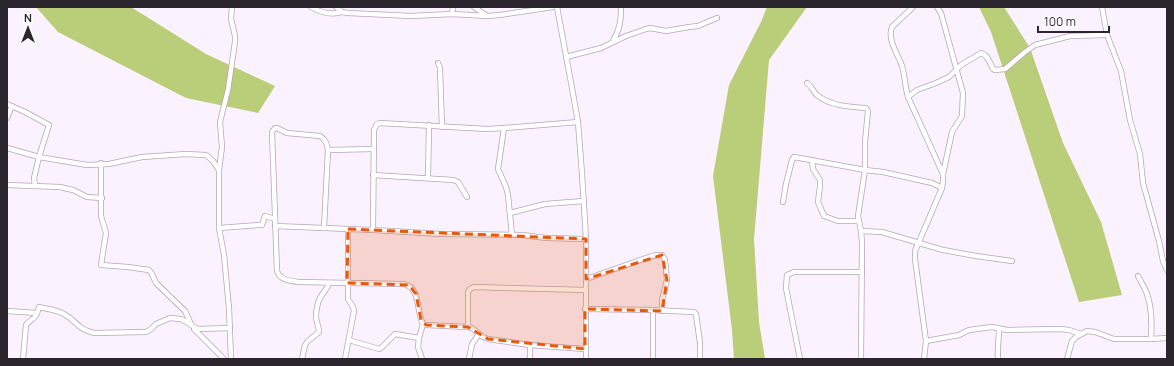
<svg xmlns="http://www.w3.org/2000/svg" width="1174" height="366" viewBox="0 0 1174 366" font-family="Manrope,sans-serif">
<rect width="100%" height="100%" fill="#fbf2ff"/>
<g fill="#bacd78">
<polygon points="36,7 131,7 206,54 275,86 258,113 186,98 58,32"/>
<polygon points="767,7 807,7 769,60 754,239 759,322 765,359 734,359 732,330 713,176 729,85 761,22"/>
<polygon points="979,7 1004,7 1030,48 1063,143 1101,222 1122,295 1079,302 991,32"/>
</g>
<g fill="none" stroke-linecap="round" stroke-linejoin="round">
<g stroke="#b4a5b9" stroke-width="6">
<g id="street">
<path d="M311 7C320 12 331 16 342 12"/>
<polyline points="336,7 342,12 348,13 411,16 452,14 487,16 500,15 553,7"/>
<polyline points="474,7 487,16"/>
<polyline points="557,7 572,88 578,122 582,174 586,239 586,359"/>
<path d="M913 7 892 27C887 40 898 54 902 66 905 76 905 87 908 97L943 174"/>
<polyline points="1102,7 1107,35 1121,71 1130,120 1140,154 1143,183 1159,241 1163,261 1167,270"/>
<polyline points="452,14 453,7"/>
<path d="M613 41C620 29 621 21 621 7"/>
<polyline points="566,57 601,48 626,36 646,29 650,28 666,31 689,27 698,26 717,18"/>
<polyline points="438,63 440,68 442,127"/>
<path d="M807 83C812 86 813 92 817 95 830 106 850 107 866 108L868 111 865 142V170L858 216 861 231 862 243 861 359"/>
<path d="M908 97 917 90 936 83 949 77 961 65 981 53C988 55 990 63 993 69L995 70 1005 69 1025 52 1035 45 1070 36 1107 35"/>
<polyline points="7,104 25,112 49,125 39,157 87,165 109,164 142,157 186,154 206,155 213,161 219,170 219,228 224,255 229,308 231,359"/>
<polyline points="7,118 12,106"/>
<polyline points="504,128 498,169 506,187 508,195 512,235"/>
<polyline points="7,148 39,157 34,178 35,186"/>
<polyline points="328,150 373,149"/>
<polyline points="812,160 813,169 820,180 820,186 818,202 824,216 838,221 859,221"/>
<polyline points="101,163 101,216 106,233 101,265 128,267 149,270 152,274 156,283 185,311 191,324"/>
<polyline points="219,170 222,147 220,122 228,90 235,42 235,36 231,19 232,7"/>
<polyline points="373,175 453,180 458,182 467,197"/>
<polyline points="428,178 429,125"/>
<polyline points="7,185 60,187 73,190 87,197 102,198"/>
<polyline points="783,202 786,184 792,160 794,157 865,170 883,172 932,183 942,188"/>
<polyline points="510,213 545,204 584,201"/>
<polyline points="275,226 373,230 441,234 522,235 546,238 586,239"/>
<polyline points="219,228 258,225 262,225 265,216 275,219"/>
<path d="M324 228 328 150C327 144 326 140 320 136L287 133 277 128H275L272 132 277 271C280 280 290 281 299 282L404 284C421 288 416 311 423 324L419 338 418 347 422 359"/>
<polyline points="373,230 374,130 377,124 380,123 487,129 504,128 578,122"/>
<polyline points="861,231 882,232 943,250 976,256 1012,261"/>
<path d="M1138 276C1141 282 1145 288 1147 294 1152 308 1152 324 1151 339"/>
<polyline points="586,279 652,256 657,255 662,255 665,260 667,280 662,300 662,311"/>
<polyline points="585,309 653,310 694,312 696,314 700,343 700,359"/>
<path d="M7 311 37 313 39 307C47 309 57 310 64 314 77 321 77 329 94 333L146 332 151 329 156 324 170 318 181 319 198 329 230 328"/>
<polyline points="423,324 426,325 468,327 472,328 483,337 488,339 530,345 585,349"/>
<polyline points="468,327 468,292 470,289 474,287 586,290"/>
<polyline points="194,329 224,359"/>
<polyline points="349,340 379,349 381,348 395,334 419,338"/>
<polyline points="926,341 959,335 969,330 992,327 1007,330 1061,329 1069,330 1081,334"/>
<polyline points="530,345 530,359"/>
<path d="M23 359 26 325C30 319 35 320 37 313"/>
<path d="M302 359 305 345 308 341 319 332C319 326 316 322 316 316 316 312 317 307 318 303 320 295 327 290 329 283"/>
<polyline points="345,359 354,311 353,307 348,299 348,229"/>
<polyline points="469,359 472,344 479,334"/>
<polyline points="653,359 653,310"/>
<polyline points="800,359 786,288 787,275 794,272 862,272"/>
<polyline points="924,359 926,341 915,259 915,251 942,188 943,182 943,174 952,132 962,116 963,93 941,13 937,7"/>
<path d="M998 359C997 349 999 339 999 329"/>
<polyline points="1067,359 1072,341 1076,337 1087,331 1095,332 1114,339 1151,339 1167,338"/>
</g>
</g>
<use href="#street" stroke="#fff" stroke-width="4.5"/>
</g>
<path fill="#e8590c" fill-opacity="0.2" stroke="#e8590c" stroke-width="3" stroke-dasharray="8 5" stroke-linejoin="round" d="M348 229 586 239V279L662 255 667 280 662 311 585 309V349L488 339 468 327 426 325 421 320 416 294 409 285 347 283Z"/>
<rect width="1174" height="366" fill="none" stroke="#2b252d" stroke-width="16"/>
<g transform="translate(28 28)" stroke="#ffffff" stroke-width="3" paint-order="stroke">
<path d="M0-3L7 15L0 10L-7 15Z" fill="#2b252d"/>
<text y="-6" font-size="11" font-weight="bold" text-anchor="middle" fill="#2b252d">N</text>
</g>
<path d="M1038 26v6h71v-6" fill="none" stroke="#2b252d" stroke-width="2"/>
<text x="1044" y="26" font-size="12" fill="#2b252d" stroke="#ffffff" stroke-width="3" paint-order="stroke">100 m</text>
</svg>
